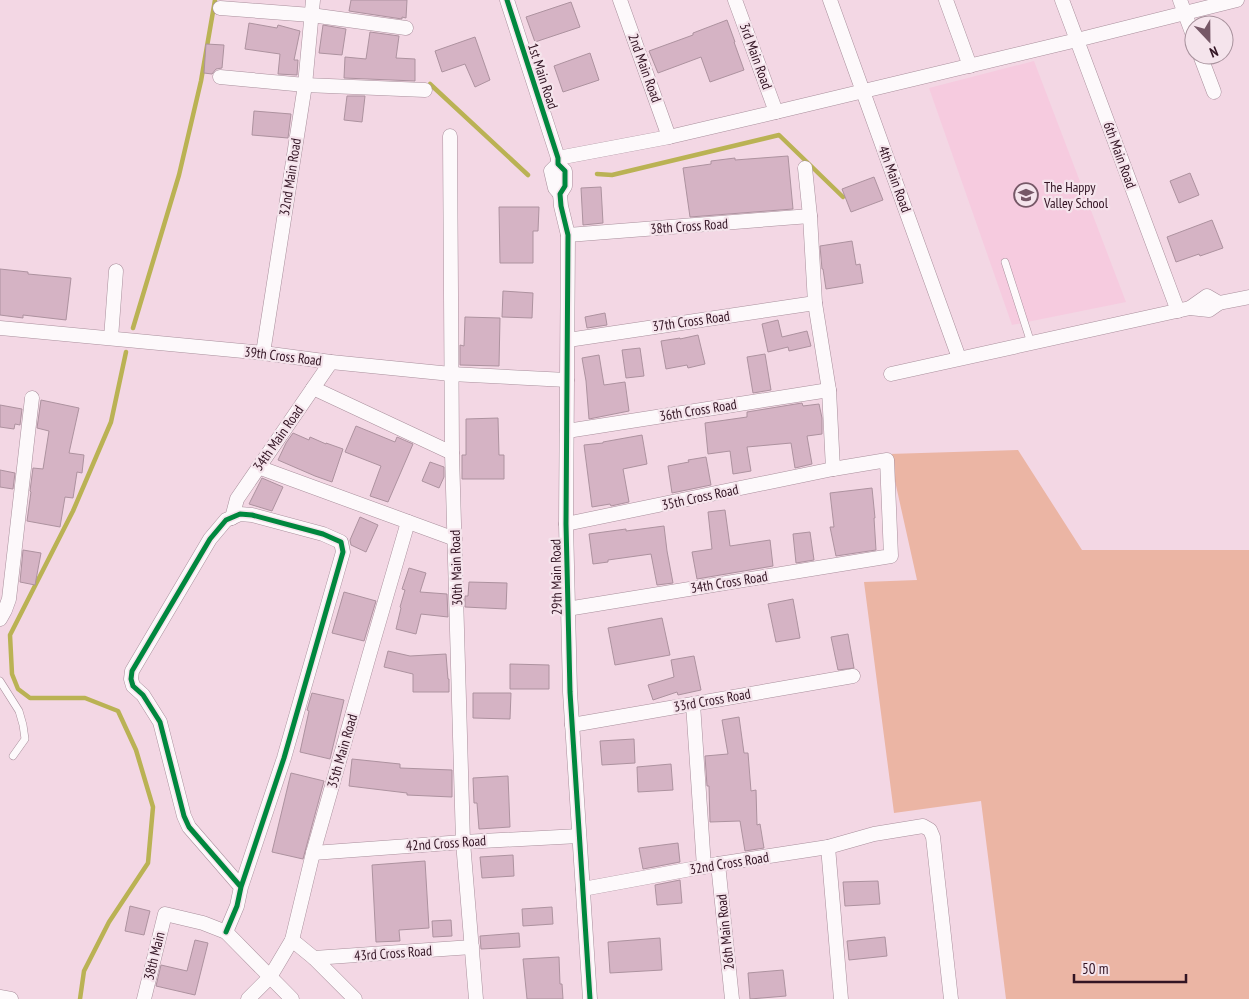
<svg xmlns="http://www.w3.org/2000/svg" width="1249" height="999" viewBox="0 0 1249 999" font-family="'PT Sans Narrow',sans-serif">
<rect width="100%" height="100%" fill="#f3d7e4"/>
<polygon fill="#f6cbdf" points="1034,61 1126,302 1012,325 929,88"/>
<polygon fill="#ebb5a4" points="1018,450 1082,550 1249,550 1249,999 1006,999 981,801 894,813 864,582 917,580 889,454"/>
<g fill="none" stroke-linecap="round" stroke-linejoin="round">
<g stroke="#bab254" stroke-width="4.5">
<polyline points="430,84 528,175"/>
<polyline points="597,174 612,175 779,135 843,197"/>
<polyline points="133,328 179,175 201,81 215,0"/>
<polyline points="80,999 84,971 109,922 148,863 153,807 136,750 118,711 85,698 30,698 18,689 12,674 10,635 73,511 111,422 126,352"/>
</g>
</g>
<g fill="#d5b3c4" stroke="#ad929f">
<polygon points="351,0 407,0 406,18 402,17 402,19 349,11"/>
<polygon points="571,2 580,27 535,42 526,17"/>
<polygon points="727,20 735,42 734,42 744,70 710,82 701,57 658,73 649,51 693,35 693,33"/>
<polygon points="249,23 277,28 278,25 300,31 294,60 298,60 297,75 278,74 280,54 245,49"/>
<polygon points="323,25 346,29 342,55 319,53"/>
<polygon points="370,32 399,36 396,58 415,59 415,81 344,78 345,57 366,59"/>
<polygon points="475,37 490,80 475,87 465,64 442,72 435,51"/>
<polygon points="206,44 224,45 222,68 216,69 212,74 204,73"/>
<polygon points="590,53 599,80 563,92 554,66"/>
<polygon points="347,96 365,96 362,122 344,120"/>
<polygon points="254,111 291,114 288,138 252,135"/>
<polygon points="788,156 793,209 690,217 683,168 711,164 711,161 735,158 735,160"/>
<polygon points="1190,173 1199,195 1179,203 1170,181"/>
<polygon points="874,177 883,200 851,212 842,189"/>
<polygon points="601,187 603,223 583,225 581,188"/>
<polygon points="499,207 539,207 538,231 533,231 533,263 500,263"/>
<polygon points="1212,220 1223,248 1200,256 1199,254 1176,262 1167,237"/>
<polygon points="852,241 856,265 860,264 863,283 826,289 823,269 822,269 820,246"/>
<polygon points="0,269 28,272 28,274 71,278 66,320 23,315 23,318 0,315"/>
<polygon points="503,291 533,293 532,318 502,317"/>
<polygon points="605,313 607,325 587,328 585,317"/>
<polygon points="465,317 500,318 499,366 460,365 460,345 464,346"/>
<polygon points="778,320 782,337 807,331 811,346 789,351 788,347 768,352 762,324"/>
<polygon points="698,335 705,364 688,368 687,365 666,369 661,341 680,338 680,339"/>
<polygon points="640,348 644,376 626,378 622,350"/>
<polygon points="765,354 771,390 753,393 747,357"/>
<polygon points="599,355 604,385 625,382 629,411 589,419 586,381 582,358"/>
<polygon points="41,400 79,408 69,453 84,455 82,473 77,472 73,498 65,497 60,527 27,521 31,492 30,491 33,468 43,469 49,431 37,428"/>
<polygon points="802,403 803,406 819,404 822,418 822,434 807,436 812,464 795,468 791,443 747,447 751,471 733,474 730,451 708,454 705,423 747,417 747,412"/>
<polygon points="0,405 22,409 20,425 15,424 14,429 0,427"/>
<polygon points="498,418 499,455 504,455 504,479 462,479 462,455 466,455 466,419"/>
<polygon points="356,426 395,442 397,437 413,444 388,502 370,496 381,466 345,452"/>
<polygon points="293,433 309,440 310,437 326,444 326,443 343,449 332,482 315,476 278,460 286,443"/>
<polygon points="642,435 647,464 623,469 629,502 611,506 610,504 592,507 584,445 603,443 603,442"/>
<polygon points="706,457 711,485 672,493 668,466 689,462 688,460"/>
<polygon points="430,462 444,467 444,477 439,488 422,481"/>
<polygon points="0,470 15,473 13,489 0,487"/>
<polygon points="262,478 283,487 272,511 249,504"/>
<polygon points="872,488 875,518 874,518 876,550 836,556 830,527 834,527 830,493"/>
<polygon points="725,510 730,546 770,540 773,566 697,579 692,552 712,549 708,512"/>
<polygon points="360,517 378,525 366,552 351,545 350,540"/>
<polygon points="664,526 667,551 673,583 657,585 651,554 608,560 608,562 593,564 589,534 626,529 626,531"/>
<polygon points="810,532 814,560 796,563 793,534"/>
<polygon points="23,550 41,553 35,585 20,582"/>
<polygon points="409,568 426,573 420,592 447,594 448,617 421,614 416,634 396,629 401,608 400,607 405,590 402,589"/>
<polygon points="469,582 507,583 506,609 465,607 465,596 468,596"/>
<polygon points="344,592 376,601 364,641 332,633"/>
<polygon points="793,599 800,638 776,642 768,604"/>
<polygon points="662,618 670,655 615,665 608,628"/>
<polygon points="848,634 854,668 838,670 831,637"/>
<polygon points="388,651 410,656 446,654 448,679 449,679 449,692 413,692 413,674 384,667"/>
<polygon points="694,656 701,690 678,695 677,692 653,700 648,685 674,677 671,660"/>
<polygon points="510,664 549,665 549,689 510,689"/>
<polygon points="312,693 344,700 330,759 300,752 309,711 307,710"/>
<polygon points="473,693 511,693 510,719 473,718"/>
<polygon points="739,717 744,753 748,753 751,791 756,790 757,825 760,824 764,848 745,851 740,821 710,822 709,786 707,786 705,756 728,754 722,720"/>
<polygon points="634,739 635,763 602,765 600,741"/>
<polygon points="352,759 400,764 400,768 452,770 452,797 407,795 407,793 349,786"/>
<polygon points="671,764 673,790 638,792 637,767"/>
<polygon points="291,773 324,781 303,859 272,852"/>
<polygon points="508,776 510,827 479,829 477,803 474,803 473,778"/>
<polygon points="678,843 680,862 643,869 639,848"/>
<polygon points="513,855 514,876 482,878 480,857"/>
<polygon points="425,861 429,928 399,930 400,941 376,942 372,865"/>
<polygon points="680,880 682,903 657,905 655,885"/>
<polygon points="878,881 880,904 845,906 843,882"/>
<polygon points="130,906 150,911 144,935 125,931"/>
<polygon points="552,907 553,924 523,926 522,909"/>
<polygon points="451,920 452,936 433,937 432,921"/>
<polygon points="519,933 520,947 481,949 480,936"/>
<polygon points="885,937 887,956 849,960 847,941"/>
<polygon points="660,938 662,970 610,973 608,942"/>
<polygon points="195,940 208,943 195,995 156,986 161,965 187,971"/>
<polygon points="559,957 560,984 562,984 563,999 527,999 523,959"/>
<polygon points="783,970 786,996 750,999 748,973"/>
</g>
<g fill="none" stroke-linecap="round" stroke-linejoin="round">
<g stroke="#a98f9c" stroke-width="8">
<g id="lane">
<polyline points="1005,262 1031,343"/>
<polyline points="0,681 19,711 23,725 25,739 13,756"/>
</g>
</g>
<g stroke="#a98f9c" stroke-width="15">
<g id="street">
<polyline points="507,0 558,158 558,164 565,171 565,186 560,194 561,206 568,235 566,524 570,692 590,999"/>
<polyline points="620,0 669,137"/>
<polyline points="735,0 776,112"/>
<polyline points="830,0 959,358"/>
<polyline points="946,0 970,66"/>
<polyline points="1062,0 1178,311"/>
<polyline points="1180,0 1194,38"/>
<polyline points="220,8 311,15 406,28"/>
<polyline points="1200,55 1214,92"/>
<polyline points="220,77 305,85 425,90"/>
<polyline points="450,136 452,453 463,842 476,999"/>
<polyline points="558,158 669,137 776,112 1077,40 1237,0"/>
<polyline points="558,164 551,171 555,188 560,194"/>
<polyline points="805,168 810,216 815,303 829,390 833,469"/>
<polyline points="568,235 810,216"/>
<polyline points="1190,308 1207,296 1219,303"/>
<polyline points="0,328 263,353 331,362 451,374 567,380"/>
<polyline points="111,338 116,271"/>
<polyline points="568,340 815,303"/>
<polyline points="263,353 305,85 313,0"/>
<polyline points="891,374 1190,308 1209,310 1219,303 1249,297"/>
<polyline points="313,388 452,453"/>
<polyline points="567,431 829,390"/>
<polyline points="258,467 455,539"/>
<polyline points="232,518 237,499 331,362"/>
<polyline points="566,524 833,469 887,460 891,556 567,609"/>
<polyline points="0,619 5,610 9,599 32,398"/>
<polyline points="693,704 704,867"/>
<polyline points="572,725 853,676"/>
<polyline points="828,847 841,999"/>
<polyline points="313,853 463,842 579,836"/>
<polyline points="718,864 732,999"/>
<polyline points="583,889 718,864 828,847 874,834 923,826 930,830 933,837 951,999"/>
<polyline points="226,932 237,906 241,887 189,827 184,816 160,722 143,695 133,686 131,679 132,671 210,539 226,520 240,514 252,515 323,534 341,542 343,552 284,758 241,887"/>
<polyline points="292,940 314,958 355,999"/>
<polyline points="314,958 472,947"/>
<polyline points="0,997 11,999"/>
<polyline points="144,999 165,914 203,923 226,932 292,999"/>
<polyline points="248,999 270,977 292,940 313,853 369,656 408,522"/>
</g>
</g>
<use href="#lane" stroke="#fdf9fb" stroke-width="7"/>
<use href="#street" stroke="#fdf9fb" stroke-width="14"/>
<g stroke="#f5e4ec" stroke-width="8">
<g id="cycleway">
<polyline points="507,0 558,158 558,164 565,171 565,186 560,194 561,206 568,235 566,524 570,692 590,999"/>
<polyline points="226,932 237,906 241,887 189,827 184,816 160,722 143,695 133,686 131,679 132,671 210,539 226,520 240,514 252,515 323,534 341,542 343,552 284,758 241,887"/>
</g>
</g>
<use href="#cycleway" stroke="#00873e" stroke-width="5"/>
</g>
<defs>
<g id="school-ring" transform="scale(1.25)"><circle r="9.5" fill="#f5e4ec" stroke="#765867" stroke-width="1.5"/><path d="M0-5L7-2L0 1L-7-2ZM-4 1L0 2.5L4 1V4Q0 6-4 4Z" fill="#765867"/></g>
</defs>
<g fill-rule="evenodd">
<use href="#school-ring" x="1026" y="195"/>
</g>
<g text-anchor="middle" stroke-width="4.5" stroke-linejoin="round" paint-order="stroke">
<g font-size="14" fill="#321423" stroke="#f5e4ec">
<text transform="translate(756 56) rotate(70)" y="5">3rd Main Road</text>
<text transform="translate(645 68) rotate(70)" y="5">2nd Main Road</text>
<text transform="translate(543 76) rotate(72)" y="5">1st Main Road</text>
<text transform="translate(1120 155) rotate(70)" y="5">6th Main Road</text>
<text transform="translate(290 177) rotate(-81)" y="5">32nd Main Road</text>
<text transform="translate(895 179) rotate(70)" y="5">4th Main Road</text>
<text transform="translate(689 226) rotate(-4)" y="5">38th Cross Road</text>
<text transform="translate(691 321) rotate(-8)" y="5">37th Cross Road</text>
<text transform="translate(283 356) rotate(7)" y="5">39th Cross Road</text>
<text transform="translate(698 410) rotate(-9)" y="5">36th Cross Road</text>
<text transform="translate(278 438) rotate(-55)" y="5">34th Main Road</text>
<text transform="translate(700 497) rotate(-12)" y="5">35th Cross Road</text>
<text transform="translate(456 568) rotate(-92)" y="5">30th Main Road</text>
<text transform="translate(556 577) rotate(-91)" y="5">29th Main Road</text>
<text transform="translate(729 582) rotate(-9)" y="5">34th Cross Road</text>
<text transform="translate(712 700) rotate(-10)" y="5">33rd Cross Road</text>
<text transform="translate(342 751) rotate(-74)" y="5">35th Main Road</text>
<text transform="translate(446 843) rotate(-4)" y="5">42nd Cross Road</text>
<text transform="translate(729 863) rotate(-9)" y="5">32nd Cross Road</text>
<text transform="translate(725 932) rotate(-96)" y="5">26th Main Road</text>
<text transform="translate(393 953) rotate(-4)" y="5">43rd Cross Road</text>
<text transform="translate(154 956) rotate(-76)" y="5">38th Main</text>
</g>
<g font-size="14" fill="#321423" stroke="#f5e4ec" text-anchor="start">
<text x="1044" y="192">The Happy<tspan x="1044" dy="16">Valley School</tspan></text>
</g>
</g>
<g transform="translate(1209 40) rotate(158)"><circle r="24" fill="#f5e4ec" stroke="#a7919c"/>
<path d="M0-4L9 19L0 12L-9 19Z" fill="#765867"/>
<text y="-8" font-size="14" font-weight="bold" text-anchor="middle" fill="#321423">N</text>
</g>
<path d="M1074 974v8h112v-8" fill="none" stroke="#321423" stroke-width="2.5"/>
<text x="1082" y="974" font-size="15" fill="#321423" stroke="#f5e4ec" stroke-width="4" paint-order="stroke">50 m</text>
</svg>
